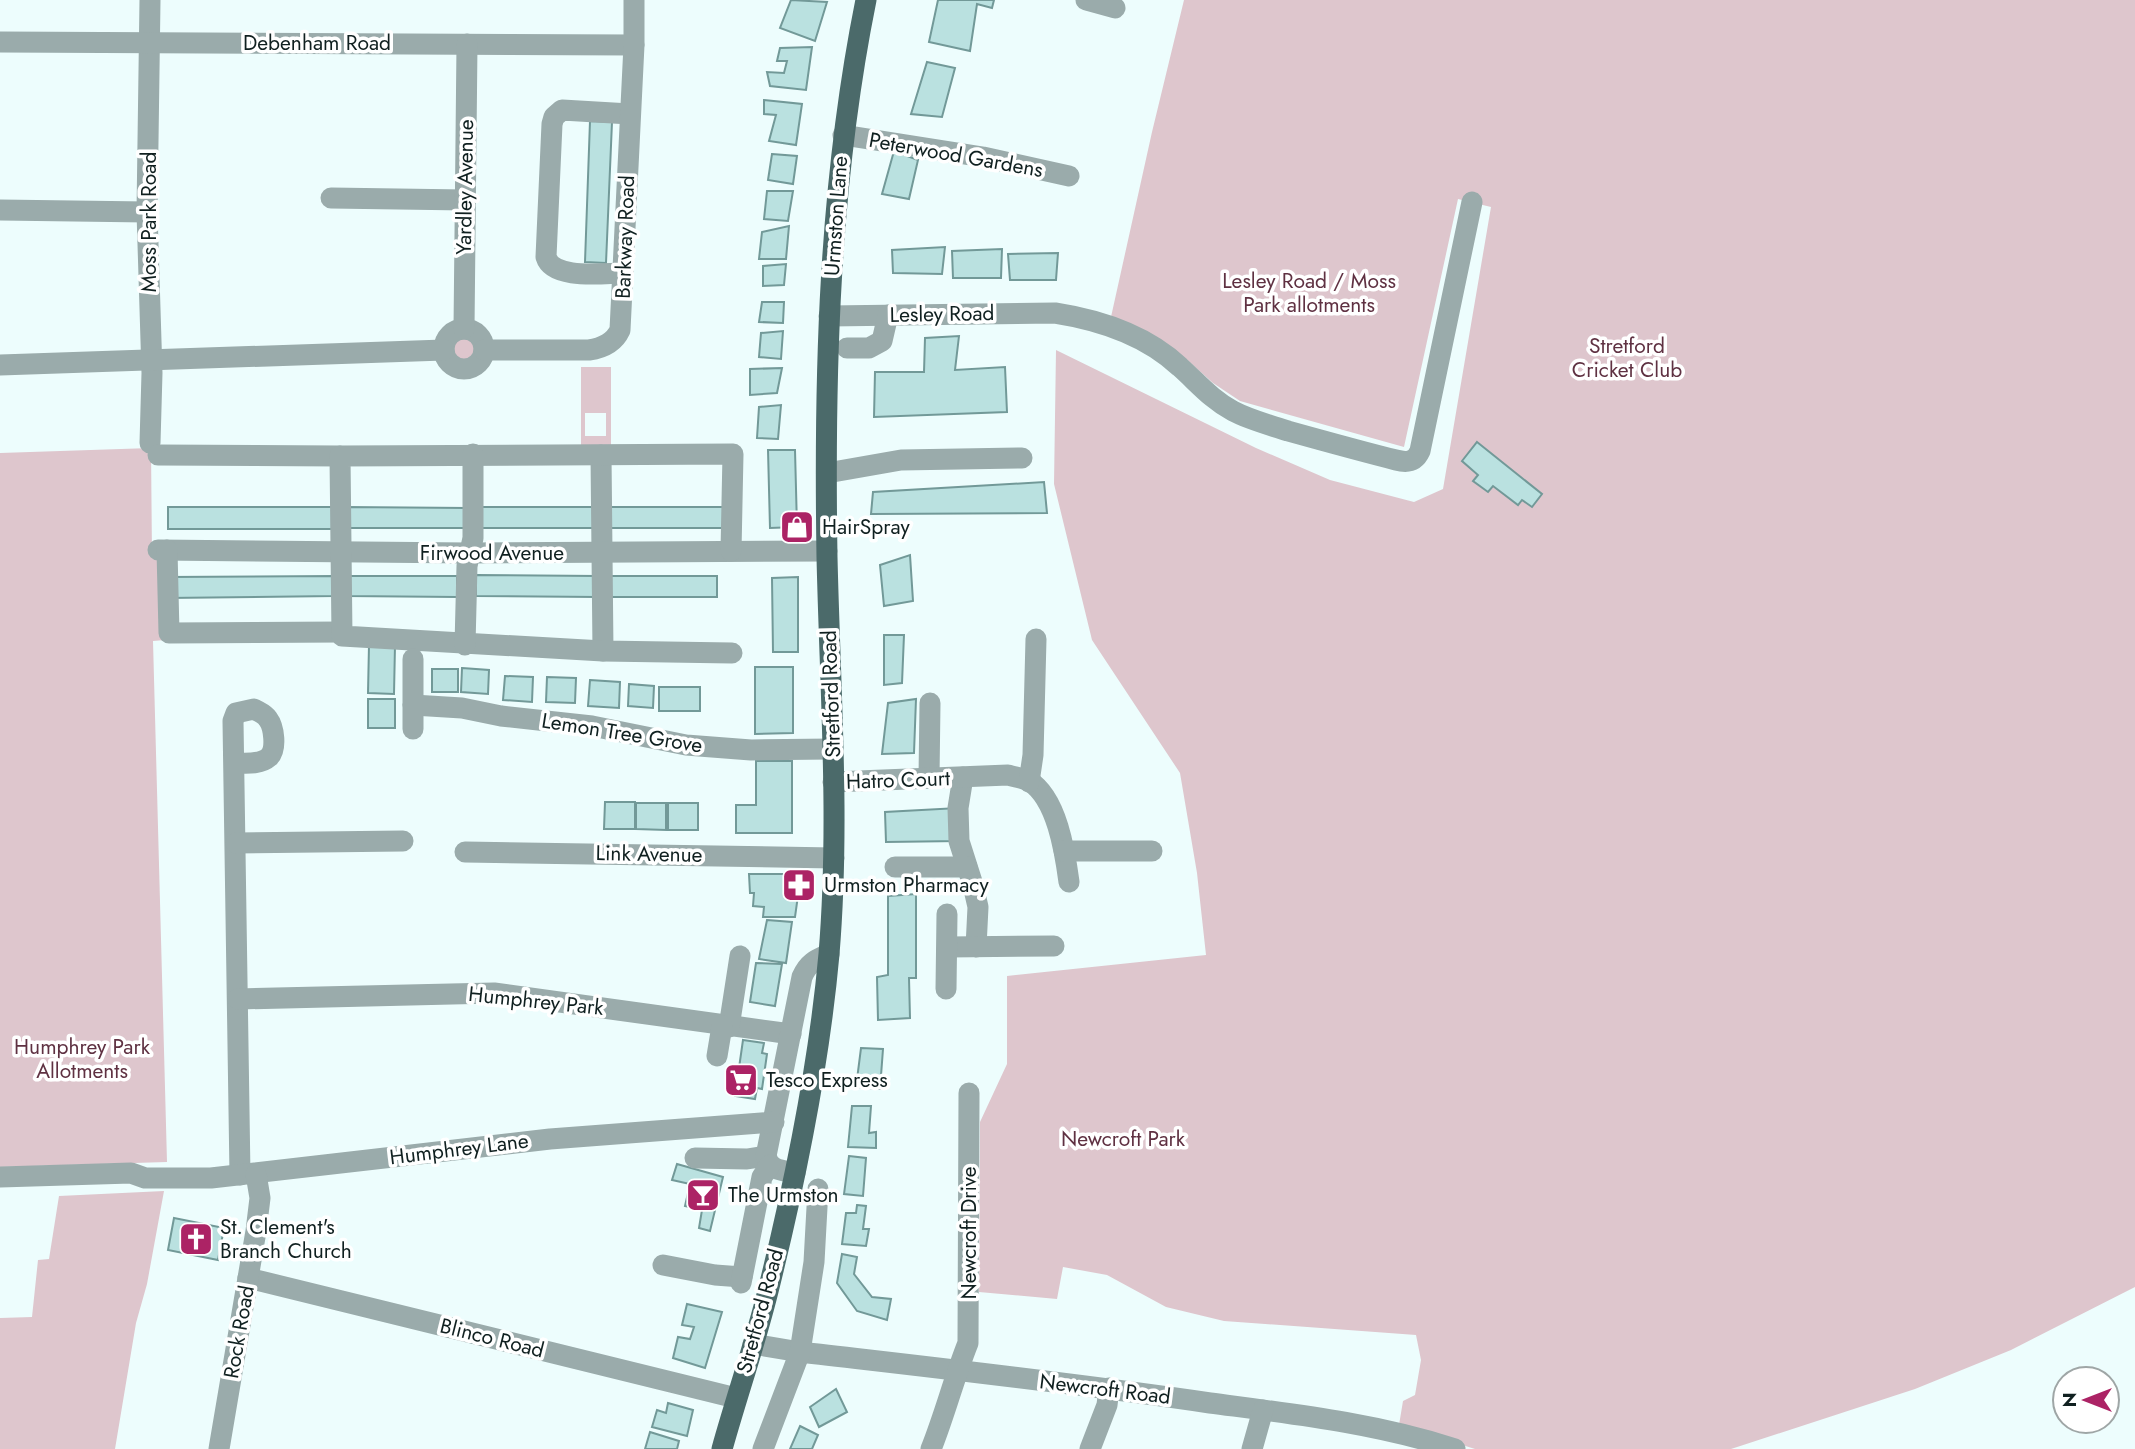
<svg xmlns="http://www.w3.org/2000/svg" width="2135" height="1449" viewBox="0 0 2135 1449" font-family="Jost,sans-serif">
<rect width="100%" height="100%" fill="#edfdfd"/>
<g fill="#dec6cd" fill-rule="evenodd">
<polygon points="1184,0 2135,0 2135,1287 2011,1350 1915,1389 1731,1449 1475,1449 1399,1425 1403,1401 1415,1395 1421,1360 1416,1335 1224,1321 1166,1307 1107,1275 1063,1267 1057,1299 979,1292 980,1122 1007,1064 1007,976 1206,955 1197,873 1180,773 1092,640 1054,484 1056,350 1256,448 1330,480 1414,502 1443,489 1491,207 1458,199 1404,447 1240,401 1213,383 1185,358 1111,317 1152,132"/>
<circle cx="464" cy="350" r="12"/>
<path d="M581 367H611V447H581ZM585 413H606V436H585Z"/>
<polygon points="151,448 152,557 164,558 165,640 153,641 167,1162 0,1167 0,453"/>
<polygon points="164,1191 147,1284 136,1323 115,1449 0,1449 0,1318 32,1317 38,1260 49,1259 59,1196"/>
</g>
<g fill="#bae1e0" stroke="#729998" stroke-width="2">
<polygon points="791,0 827,2 815,41 780,28"/>
<polygon points="938,0 994,0 992,8 977,4 970,51 929,42"/>
<polygon points="812,47 806,90 770,86 767,72 784,73 787,61 777,61 780,48"/>
<polygon points="927,62 955,68 942,117 911,114"/>
<polygon points="764,100 802,104 796,145 769,141 776,115 764,114"/>
<polygon points="590,121 612,122 606,263 585,262"/>
<polygon points="894,151 918,160 909,199 882,194"/>
<polygon points="772,154 797,156 793,184 768,180"/>
<polygon points="767,191 793,191 788,221 764,219"/>
<polygon points="789,226 786,259 759,259 762,232"/>
<polygon points="945,247 942,274 893,273 892,250"/>
<polygon points="1002,249 1001,278 953,278 952,251"/>
<polygon points="1058,253 1056,280 1010,280 1008,254"/>
<polygon points="786,264 784,285 763,286 763,266"/>
<polygon points="762,302 784,302 783,323 759,322"/>
<polygon points="783,331 781,359 759,357 761,333"/>
<polygon points="959,336 955,370 1005,367 1007,412 874,417 875,372 924,372 925,338"/>
<polygon points="782,368 777,393 750,395 750,369"/>
<polygon points="781,405 778,439 757,438 759,407"/>
<polygon points="1477,442 1542,494 1532,507 1522,500 1518,505 1493,486 1488,492 1473,481 1478,475 1462,461"/>
<polygon points="768,450 795,450 797,527 770,528"/>
<polygon points="1044,482 1047,513 871,514 873,492"/>
<rect x="168" y="507" width="167" height="22"/>
<polygon points="345,507 468,508 468,528 345,528"/>
<rect x="476" y="507" width="122" height="21"/>
<rect x="606" y="507" width="122" height="21"/>
<polygon points="910,555 913,601 884,606 880,565"/>
<polygon points="476,575 597,576 597,597 476,596"/>
<polygon points="335,576 335,596 167,598 167,577"/>
<polygon points="346,576 457,576 457,597 346,596"/>
<rect x="606" y="576" width="111" height="21"/>
<polygon points="798,577 798,652 773,652 772,578"/>
<polygon points="884,635 904,635 902,683 884,685"/>
<polygon points="369,645 395,645 394,694 368,693"/>
<polygon points="755,667 793,667 793,733 755,734"/>
<polygon points="462,668 489,670 488,694 461,692"/>
<rect x="432" y="669" width="26" height="23"/>
<polygon points="505,676 533,677 532,702 503,700"/>
<polygon points="547,677 576,678 575,703 546,702"/>
<polygon points="590,680 620,682 619,708 588,706"/>
<polygon points="629,684 654,686 653,708 628,706"/>
<rect x="659" y="687" width="41" height="24"/>
<rect x="368" y="699" width="27" height="29"/>
<polygon points="916,699 914,753 882,754 888,703"/>
<polygon points="756,761 792,761 792,833 736,833 736,805 756,805"/>
<polygon points="605,802 635,802 635,829 604,829"/>
<polygon points="636,803 666,803 666,830 636,829"/>
<rect x="668" y="803" width="30" height="27"/>
<polygon points="958,808 959,841 886,842 885,812"/>
<polygon points="749,874 801,874 795,917 763,917 764,907 753,906 754,893 750,893"/>
<polygon points="916,894 916,978 909,978 910,1018 878,1020 877,977 888,975 888,896"/>
<polygon points="767,920 792,922 786,963 759,959"/>
<polygon points="756,963 782,964 775,1006 750,1002"/>
<polygon points="743,1040 764,1043 762,1053 767,1054 762,1089 757,1088 755,1099 735,1096"/>
<polygon points="861,1048 883,1049 880,1089 856,1087"/>
<polygon points="852,1106 871,1106 869,1133 876,1132 876,1148 848,1147"/>
<polygon points="849,1156 866,1158 863,1196 844,1194"/>
<polygon points="677,1164 723,1177 710,1231 699,1228 702,1210 685,1206 690,1184 672,1180"/>
<polygon points="857,1205 866,1206 863,1229 869,1229 866,1246 842,1244 846,1213 856,1213"/>
<polygon points="174,1218 224,1228 218,1260 168,1250"/>
<polygon points="842,1254 857,1257 854,1274 872,1297 891,1299 887,1320 857,1311 837,1283"/>
<polygon points="687,1304 722,1312 705,1368 673,1358 678,1337 690,1339 694,1327 682,1325"/>
<polygon points="836,1389 847,1412 819,1427 810,1407"/>
<polygon points="668,1403 693,1410 687,1436 652,1427 657,1410 666,1413"/>
<polygon points="800,1426 818,1435 812,1449 790,1449"/>
<polygon points="650,1432 679,1441 677,1449 645,1449"/>
</g>
<g fill="none" stroke-linecap="round" stroke-linejoin="round">
<g stroke="#9aabab" stroke-width="21">
<polyline points="150,0 147,212 152,373 150,443"/>
<polyline points="1086,0 1115,8"/>
<polyline points="0,42 634,45"/>
<polyline points="843,135 983,157 1069,176"/>
<polyline points="331,198 465,200"/>
<polyline points="0,210 147,212"/>
<path d="M623 273C603 273 553 280 546 257L552 124 554 117 562 110 630 114"/>
<path d="M829 316 1055 313C1100 320 1146 335 1180 367 1198 383 1212 400 1233 411 1250 420 1270 425 1288 431 1324 441 1360 451 1396 460 1407 463 1415 462 1420 451L1472 202"/>
<circle cx="464" cy="349" r="20"/>
<polyline points="464,329 467,44"/>
<polyline points="847,348 869,348 882,341 888,315"/>
<path d="M484 350H589C603 348 614 343 620 330L634 45V0"/>
<polyline points="0,365 444,350"/>
<polyline points="158,455 340,456"/>
<polyline points="601,455 603,651"/>
<polyline points="827,473 901,460 1022,458"/>
<polyline points="158,550 469,553 827,551"/>
<polyline points="167,550 169,633 342,632"/>
<polyline points="731,551 733,454 340,456 342,636 603,651 732,653"/>
<polyline points="465,645 467,566 473,538 473,454"/>
<polyline points="413,705 462,708 501,716 592,726 686,745 751,750 832,749"/>
<polyline points="413,729 413,659"/>
<path d="M235 763C246 763 260 765 269 757 277 749 274 727 268 719 265 714 259 712 254 709L236 713 233 721 240 1175"/>
<polyline points="963,777 958,808 959,841 973,885 978,907 976,947"/>
<polyline points="929,778 930,703"/>
<path d="M833 782 1008 775C1014 777 1023 778 1029 781 1057 798 1065 852 1069 882"/>
<polyline points="1029,782 1033,755 1036,639"/>
<polyline points="236,843 403,841"/>
<polyline points="1064,851 1152,851"/>
<polyline points="465,852 834,858"/>
<polyline points="895,867 967,867"/>
<polyline points="948,947 1054,946"/>
<polyline points="946,989 947,914"/>
<polyline points="238,999 494,993 791,1034"/>
<polyline points="729,1027 740,956"/>
<polyline points="717,1056 722,1026"/>
<polyline points="695,1158 747,1159 766,1156"/>
<path d="M795 1173C782 1170 770 1171 766 1156L802 977C808 963 815 960 829 954"/>
<polyline points="0,1177 131,1173 145,1178 211,1178 550,1139 774,1122"/>
<polyline points="663,1265 715,1275 742,1277"/>
<polyline points="248,1278 736,1398"/>
<polyline points="741,1283 762,1177 770,1165"/>
<path d="M753 1344 800 1352C937 1368 1074 1383 1210 1403 1293 1414 1375 1423 1455 1449"/>
<polyline points="219,1449 256,1231 260,1198 256,1174"/>
<polyline points="763,1449 800,1352 814,1262 818,1189"/>
<path d="M931 1449C945 1414 954 1378 968 1343L969 1093"/>
<polyline points="1090,1449 1107,1405 1109,1388"/>
<polyline points="1252,1449 1263,1410"/>
</g>
<path stroke="#4b6a6a" stroke-width="21" d="M722 1449C737 1395 756 1341 769 1287 796 1178 819 1066 829 954 840 822 830 689 827 557 824 370 829 183 866 0"/>
</g>
<defs>
<g id="shop-square" transform="scale(1.75)"><rect x="-9" y="-9" width="18" height="18" rx="4" fill="#ac2365" stroke="#fff"/><path d="M-5-2.5h2.3a2.7 3.5 0 0 1 5.4 0H5L5.5 6h-11ZM-1.5-2.5h3a1.5 2.3 0 0 0-3 0Z" fill="#fff"/></g>
<g id="pharmacy-square" transform="scale(1.75)"><rect x="-9" y="-9" width="18" height="18" rx="4" fill="#ac2365" stroke="#fff"/><path d="M-2-6h4v4h4v4h-4v4h-4v-4h-4v-4h4Z" fill="#fff"/></g>
<g id="supermarket-square" transform="scale(1.75)"><rect x="-9" y="-9" width="18" height="18" rx="4" fill="#ac2365" stroke="#fff"/><path d="M-6-5.5h2.5l.6 2H6L4.5 2H-2.5L-4.4-4H-6ZM-1.5 3.2a1.3 1.3 0 1 0 .1 0ZM3 3.2a1.3 1.3 0 1 0 .1 0Z" fill="#fff"/></g>
<g id="bar-square" transform="scale(1.75)"><rect x="-9" y="-9" width="18" height="18" rx="4" fill="#ac2365" stroke="#fff"/><path d="M-6-5H6L.8 .8V4.5H3.5V6h-7V4.5H-.8V.8Z" fill="#fff"/></g>
<g id="church-square" transform="scale(1.75)"><rect x="-9" y="-9" width="18" height="18" rx="4" fill="#ac2365" stroke="#fff"/><path d="M-1.2-6h2.4v3.5h3.3v2.4h-3.3V6h-2.4V-.1h-3.3v-2.4h3.3Z" fill="#fff"/></g>
</defs>
<g fill-rule="evenodd">
<use href="#shop-square" x="797" y="527"/>
<use href="#pharmacy-square" x="799" y="885"/>
<use href="#supermarket-square" x="741" y="1080"/>
<use href="#bar-square" x="703" y="1195"/>
<use href="#church-square" x="196" y="1239"/>
</g>
<g text-anchor="middle" stroke-width="7" stroke-linejoin="round" paint-order="stroke">
<g font-size="21" fill="#102020" stroke="#fff">
<text x="317" y="50">Debenham Road</text>
<text transform="translate(956 155) rotate(10)" y="7">Peterwood Gardens</text>
<text transform="translate(465 187) rotate(-89)" y="7">Yardley Avenue</text>
<text transform="translate(836 216) rotate(-86)" y="7">Urmston Lane</text>
<text transform="translate(149 222) rotate(-90)" y="7">Moss Park Road</text>
<text transform="translate(625 237) rotate(-88)" y="7">Barkway Road</text>
<text transform="translate(942 314) rotate(-1)" y="7">Lesley Road</text>
<text x="492" y="560">Firwood Avenue</text>
<text transform="translate(831 694) rotate(-92)" y="7">Stretford Road</text>
<text transform="translate(622 733) rotate(9)" y="7">Lemon Tree Grove</text>
<text transform="translate(898 780) rotate(-2)" y="7">Hatro Court</text>
<text transform="translate(649 854) rotate(1)" y="7">Link Avenue</text>
<text transform="translate(536 1001) rotate(6)" y="7">Humphrey Park</text>
<text transform="translate(459 1149) rotate(-7)" y="7">Humphrey Lane</text>
<text transform="translate(969 1233) rotate(-90)" y="7">Newcroft Drive</text>
<text transform="translate(760 1311) rotate(-75)" y="7">Stretford Road</text>
<text transform="translate(239 1332) rotate(-80)" y="7">Rock Road</text>
<text transform="translate(492 1338) rotate(14)" y="7">Blinco Road</text>
<text transform="translate(1105 1389) rotate(7)" y="7">Newcroft Road</text>
</g>
<g font-size="21" fill="#5f3142" stroke="#fff">
<text x="1309" y="288">Lesley Road / Moss<tspan x="1309" dy="24">Park allotments</tspan></text>
<text x="1627" y="353">Stretford<tspan x="1627" dy="24">Cricket Club</tspan></text>
<text x="82" y="1054">Humphrey Park<tspan x="82" dy="24">Allotments</tspan></text>
<text x="1123" y="1146">Newcroft Park</text>
</g>
<g font-size="21" fill="#102020" stroke="#fff" text-anchor="start">
<text x="822" y="534">HairSpray</text>
<text x="824" y="892">Urmston Pharmacy</text>
<text x="766" y="1087">Tesco Express</text>
<text x="728" y="1202">The Urmston</text>
<text x="220" y="1234">St. Clement's<tspan x="220" dy="24">Branch Church</tspan></text>
</g>
</g>
<g transform="translate(2086 1400) rotate(270)"><circle r="33" fill="#ffffff" stroke="#9fa6a6" stroke-width="2"/>
<path d="M0-5L12 26L0 18L-12 26Z" fill="#ac2365"/>
<text y="-10" font-size="19" font-weight="bold" text-anchor="middle" fill="#102020">N</text>
</g>
</svg>
